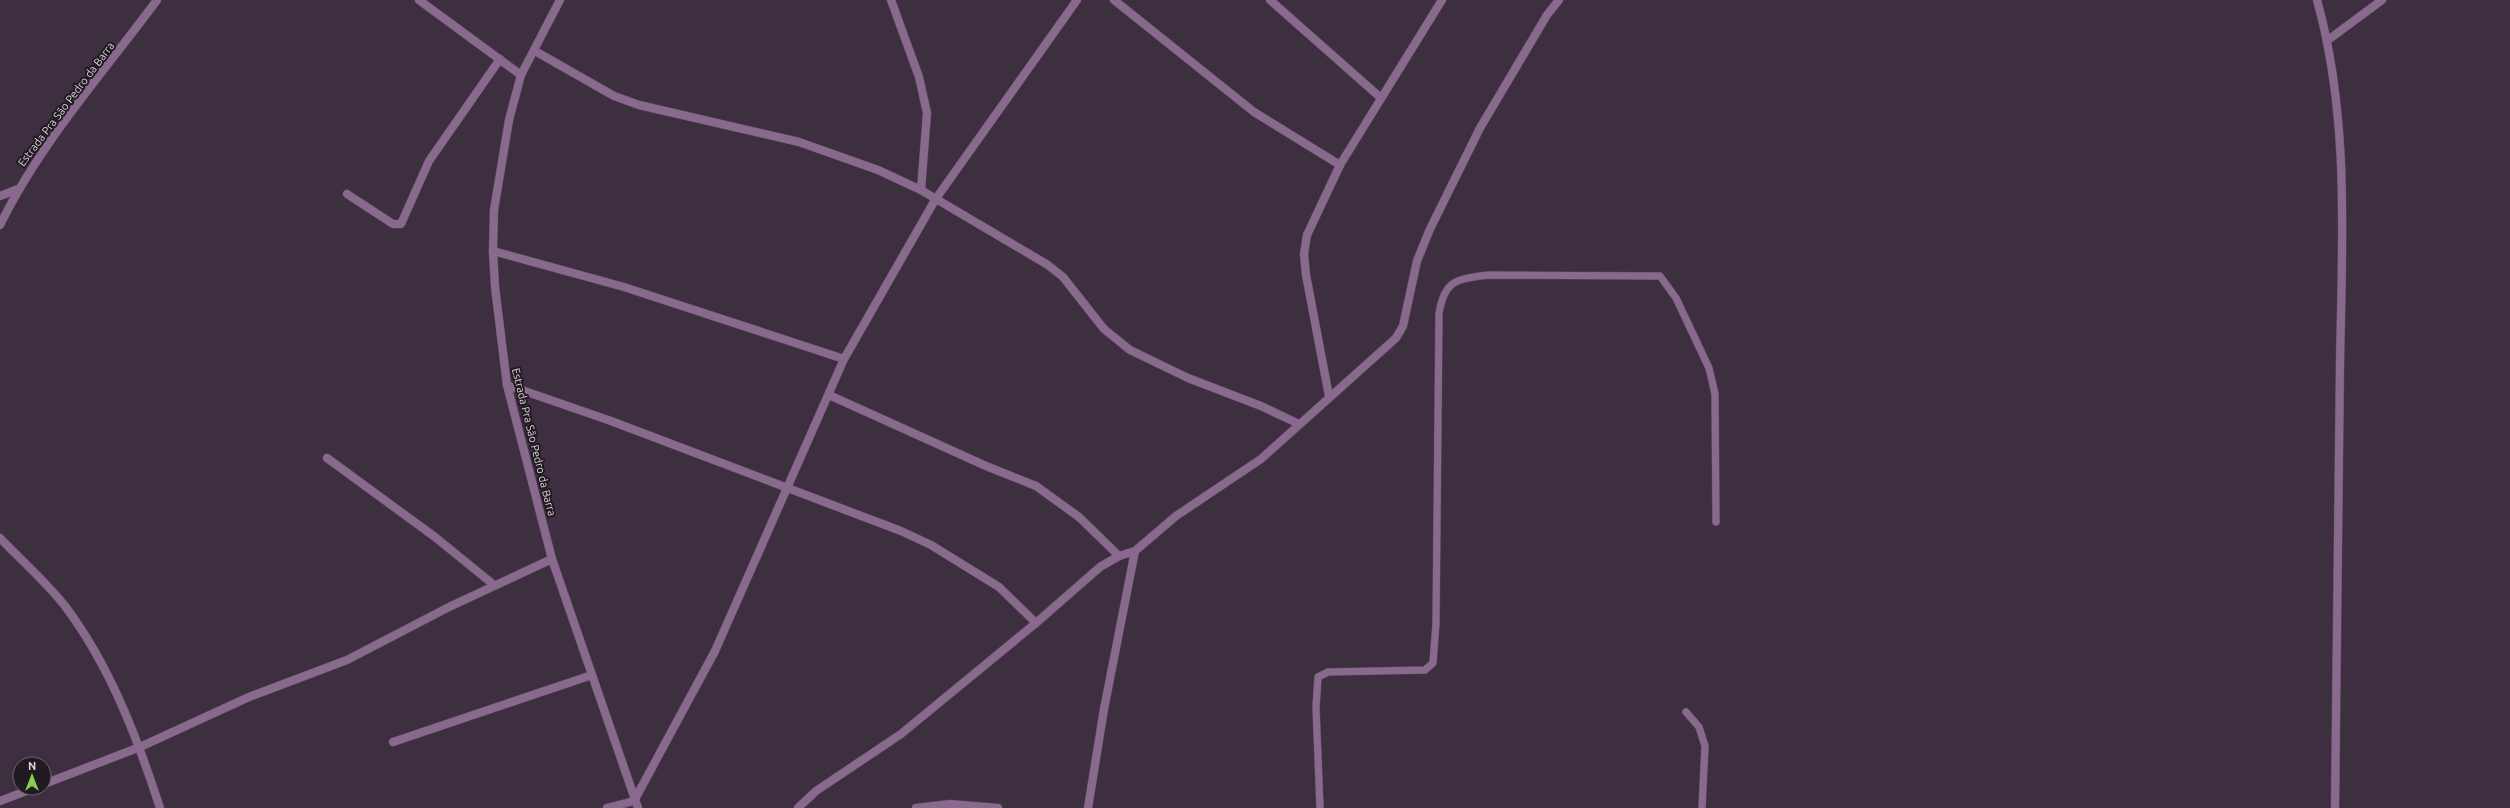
<svg xmlns="http://www.w3.org/2000/svg" width="2510" height="808" viewBox="0 0 2510 808" font-family="Ubuntu,sans-serif">
<rect width="100%" height="100%" fill="#3e2f40"/>
<g fill="none" stroke-linecap="round" stroke-linejoin="round">
<g stroke="#5b4d5d" stroke-width="8">
<g id="service">
<polyline points="1686,712 1699,727 1705,746 1702,808"/>
<path d="M1320 808 1316 707 1318 677 1328 672 1425 670 1433 663 1436 623 1439 314C1444 279 1458 279 1489 275L1660 276 1676 298 1709 368 1715 394 1716 522"/>
</g>
</g>
<g stroke="#5b4d5d" stroke-width="9">
<g id="minor">
<polyline points="891,0 919,77 927,113 921,190"/>
<polyline points="1114,0 1254,112 1340,165"/>
<polyline points="1270,0 1381,98"/>
<path d="M2317 0C2350 118 2342 243 2340 364 2338 512 2337 660 2335 808"/>
<polyline points="2328,40 2382,0"/>
<polyline points="535,51 614,96 639,105 799,142 878,170 921,190 1048,265 1063,277 1104,329 1130,350 1188,378 1261,406 1299,424"/>
<polyline points="521,75 560,0"/>
<polyline points="347,194 393,224 401,224 429,161 500,59"/>
<polyline points="0,196 18,189"/>
<polyline points="493,251 624,287 844,359"/>
<polyline points="507,385 611,421 901,531 931,545 999,587 1036,623"/>
<polyline points="829,395 986,466 1036,486 1079,517 1119,556"/>
<polyline points="1329,396 1306,275 1304,254 1307,235 1340,165 1442,0"/>
<polyline points="327,458 435,537 494,585"/>
<path d="M0 538C21 560 46 582 65 606 110 666 137 737 160 808"/>
<polyline points="393,742 592,675"/>
<polyline points="44,784 140,747 249,697 347,660 449,607 552,559"/>
<polyline points="0,801 34,788"/>
<polyline points="607,808 634,801 715,651 844,359 935,200 1077,0"/>
<polyline points="798,808 816,791 901,734 1036,623 1100,567 1119,556 1135,551 1176,516 1261,459 1396,338 1403,326 1417,261 1430,229 1480,128 1547,15 1559,0"/>
<polyline points="1088,808 1104,709 1135,551"/>
</g>
</g>
<g stroke="#5b4d5d" stroke-width="9">
<g id="tertiary">
<polyline points="419,0 521,75 509,120 494,210 493,251 495,287 507,385 552,559 638,808"/>
<path d="M0 225C40 143 103 73 157 0"/>
<polyline points="916,808 950,804 998,808"/>
</g>
</g>
<use href="#service" stroke="#89698d" stroke-width="7"/>
<use href="#minor" stroke="#89698d" stroke-width="8"/>
<use href="#tertiary" stroke="#89698d" stroke-width="8"/>
</g>
<g text-anchor="middle" stroke-width="4" stroke-linejoin="round" paint-order="stroke">
<g font-size="11" fill="#dfd5e0" stroke="#211a21">
<text transform="translate(66 104) rotate(-53)" y="4">Estrada Pra São Pedro da Barra</text>
<text transform="translate(534 442) rotate(76)" y="4">Estrada Pra São Pedro da Barra</text>
</g>
</g>
<g transform="translate(32 776)"><circle r="19" fill="#211a21" stroke="#6d656d"/>
<path d="M0-3L7 15L0 10L-7 15Z" fill="#85cf4c"/>
<text y="-6" font-size="11" font-weight="bold" text-anchor="middle" fill="#dfd5e0">N</text>
</g>
</svg>
